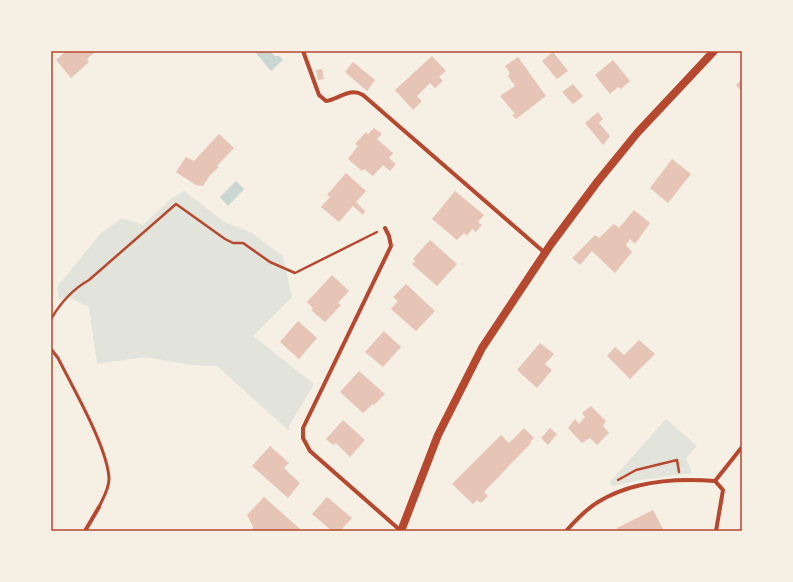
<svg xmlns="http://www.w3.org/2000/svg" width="793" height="582" viewBox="0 0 793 582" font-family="'Times New Roman',serif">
<rect width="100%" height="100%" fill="#f6efe4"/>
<g fill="#e2e4dc">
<polygon points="184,191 225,222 252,233 283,256 292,297 253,336 314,384 289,426 289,431 217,366 191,365 145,357 97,364 89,307 67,297 59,300 57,287 101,233 122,218 143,225 172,198"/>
<polygon points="666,419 697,446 686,458 692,473 640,480 612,486 610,482"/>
</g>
<g fill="#c9d6d2">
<polygon points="256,51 270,51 275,56 279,56 283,60 271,71 255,52"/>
<polygon points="236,181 244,189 228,206 220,197"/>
</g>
<g fill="#e6c5b7">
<polygon points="66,51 96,51 87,59 89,62 71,78 56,60"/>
<polygon points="553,52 568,71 557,79 542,61"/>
<polygon points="432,56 446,71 439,77 443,81 435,88 430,83 417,96 422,101 413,110 395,90"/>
<polygon points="518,57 546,96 516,119 512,115 515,114 500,96 515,86 508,76 510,73 505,66"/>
<polygon points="613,60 630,81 621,89 618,87 610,94 595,75"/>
<polygon points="353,62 375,80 367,91 345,72"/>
<polygon points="322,69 324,79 318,80 316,70"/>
<polygon points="742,79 742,92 736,85"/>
<polygon points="573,84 583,96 573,104 562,92"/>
<polygon points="598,112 603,119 599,123 610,136 603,145 585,123"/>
<polygon points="374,128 382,134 377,139 393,153 389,158 396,164 390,171 383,165 373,176 364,169 362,171 348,159 358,146 355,144 366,132 368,134"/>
<polygon points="219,134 234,148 217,166 219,167 210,175 203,186 196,185 176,172 186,157 194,161"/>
<polygon points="672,159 691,174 668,203 650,188"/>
<polygon points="346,173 366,191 356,202 365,211 363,215 353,206 339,222 321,207 330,197 327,195"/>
<polygon points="455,191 484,215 478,222 482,225 476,232 472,229 467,236 464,233 457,240 432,219"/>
<polygon points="634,210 650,223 635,244 630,239 626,245 632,252 615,273 592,251 580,265 572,258 595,235 599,238 614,224 619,228"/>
<polygon points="430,240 457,264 437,286 412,264 415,261 413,259"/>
<polygon points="332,275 349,291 338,303 341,305 325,322 311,310 313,308 307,302"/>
<polygon points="406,284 435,311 416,331 391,309 398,301 393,297"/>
<polygon points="298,321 317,338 299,359 280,342"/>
<polygon points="384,331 401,347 383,367 365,352"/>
<polygon points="639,340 655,354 630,379 607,356 615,347 624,355"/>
<polygon points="540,343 554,354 545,364 552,370 537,388 517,370"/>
<polygon points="359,371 385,394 374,405 373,404 363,413 340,392"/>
<polygon points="591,406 606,421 603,426 609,433 597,445 590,438 582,443 568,428 575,419 579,424 585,417 582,413"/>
<polygon points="343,420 365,440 350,457 336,443 333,445 326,439"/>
<polygon points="524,428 534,438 530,442 531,443 484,492 488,496 481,503 477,500 473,504 452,484 501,435 509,443"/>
<polygon points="550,428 557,434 548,445 541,438"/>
<polygon points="270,446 289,463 284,468 300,483 288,498 252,466"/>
<polygon points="264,497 300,529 298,531 252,531 253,527 247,515"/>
<polygon points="327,497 352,518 340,531 332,531 312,514"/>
<polygon points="653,510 664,531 618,531 617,528"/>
</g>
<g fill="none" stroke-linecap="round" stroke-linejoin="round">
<g stroke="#b5482f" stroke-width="2.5">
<path d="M51 319C61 302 73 289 89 280L176 204 225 239 233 243H243L270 262 295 273 377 232"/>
<polyline points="618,480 636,470 677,460 679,472"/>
</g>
<path stroke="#b5482f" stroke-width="3" d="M51 349 58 358C73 388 108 448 109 479 109 489 103 498 99 507"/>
<g stroke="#b5482f" stroke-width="4">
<path d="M303 51 319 95 326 101C340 99 349 87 363 95L545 253"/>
<polyline points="385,228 389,236 391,246 303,428 303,438 310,451 401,531"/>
<polyline points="715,481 723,490 716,531"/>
<polyline points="85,531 99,507"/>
<path d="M566 531C575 521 586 509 598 502 632 481 677 478 715 481L742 447"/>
</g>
<polyline stroke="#b5482f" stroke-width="8" points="401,531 438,435 482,348 551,244 598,181 638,132 714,51"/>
</g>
<rect width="793" height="582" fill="none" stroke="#f6efe4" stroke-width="104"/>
<rect x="52" y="52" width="689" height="478" fill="none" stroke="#b5482f" stroke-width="1.5"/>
</svg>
